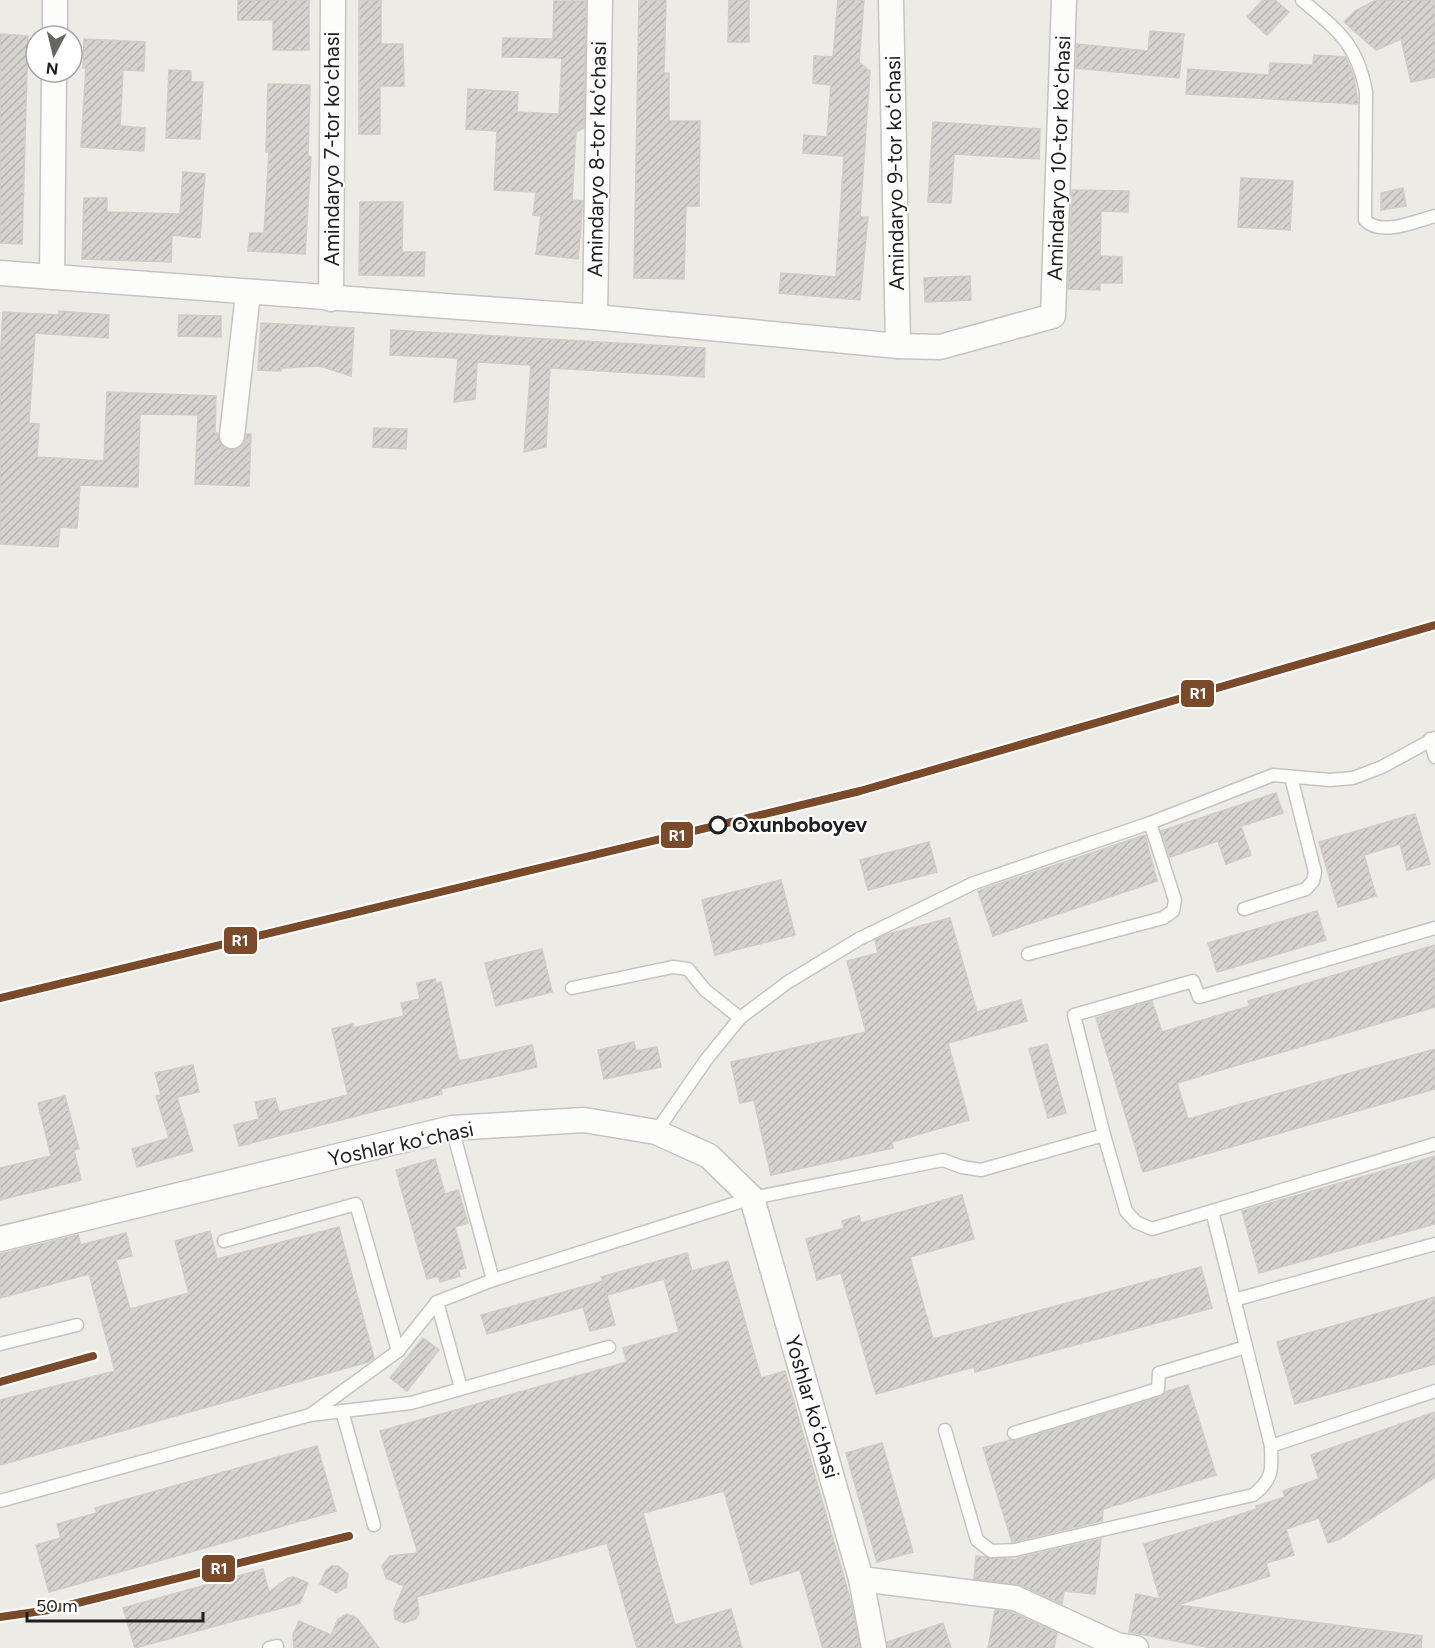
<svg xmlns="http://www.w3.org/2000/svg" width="1435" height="1648" viewBox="0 0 1435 1648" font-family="Figtree,sans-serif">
<defs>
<pattern id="building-hatch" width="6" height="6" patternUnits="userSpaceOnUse" patternTransform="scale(1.5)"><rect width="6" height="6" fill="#d4d3cf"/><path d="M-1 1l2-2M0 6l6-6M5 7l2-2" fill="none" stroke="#b6b5b1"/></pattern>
</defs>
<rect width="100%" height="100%" fill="#ecebe6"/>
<g fill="url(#building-hatch)" stroke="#d0ccc7" stroke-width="1.5">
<polygon points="238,0 309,0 309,50 273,50 273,20 238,20"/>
<polygon points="359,0 381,0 381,44 403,44 404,86 380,86 380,134 359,134"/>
<polygon points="639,0 666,0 664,73 669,73 669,121 700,121 699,206 686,206 684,279 634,278"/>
<polygon points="729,0 749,0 749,42 728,42"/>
<polygon points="838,0 864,0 859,62 870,71 860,217 868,217 860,300 779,293 781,273 836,277 844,156 803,153 804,135 827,137 831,85 813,83 814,56 833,57"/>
<polygon points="1263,0 1275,0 1289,12 1267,35 1247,17"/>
<polygon points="1376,0 1435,0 1435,77 1411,82 1401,39 1376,50 1344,22 1355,11"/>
<polygon points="554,1 586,1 584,128 576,132 572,200 583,201 578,259 536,254 541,216 533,215 536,192 494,190 497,131 466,129 468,89 518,92 517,112 559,114 562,58 502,57 503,38 553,39"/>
<polygon points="1150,31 1184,34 1179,78 1076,68 1077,44 1148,51"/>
<polygon points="0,34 28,36 22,244 0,243"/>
<polygon points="84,39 145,42 144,71 123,70 120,126 145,128 144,151 81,147 86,68 83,68"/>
<polygon points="1314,55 1346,57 1354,78 1358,104 1186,94 1188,69 1269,75 1270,63 1313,65"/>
<polygon points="169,70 191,71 191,82 203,82 200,139 166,138"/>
<polygon points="268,84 310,85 308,156 311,157 305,254 248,251 250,233 264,233 269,152 266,152"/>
<polygon points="933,122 1040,129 1039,159 954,154 951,203 928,202"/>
<polygon points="183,172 205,174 200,238 172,235 171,262 82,259 84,198 107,198 107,212 180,214"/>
<polygon points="1241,178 1293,181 1290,230 1238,227"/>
<polygon points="1403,188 1406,206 1381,210 1381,193"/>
<polygon points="1072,190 1129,191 1128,212 1101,211 1100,256 1122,257 1122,283 1100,283 1100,290 1068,289"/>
<polygon points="360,202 403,202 402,252 425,252 424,276 359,275"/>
<polygon points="970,276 971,300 925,302 924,278"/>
<polygon points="59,311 109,315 108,338 35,333 29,423 39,424 37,457 104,461 107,392 216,396 215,433 218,433 223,447 231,450 238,449 244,444 247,434 251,434 249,486 195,484 198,415 140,414 138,487 80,485 77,528 60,527 58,547 0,544 0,363 3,312 59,315"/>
<polygon points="179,315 221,316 221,337 178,336"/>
<polygon points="261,323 354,328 351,376 320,366 281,368 281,371 258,370"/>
<polygon points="391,330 705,348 704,377 550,368 546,447 524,452 531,365 477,362 475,399 454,402 458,358 390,355"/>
<polygon points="374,428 407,429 406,449 373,447"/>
<polygon points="1276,793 1283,813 1241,826 1251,855 1226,864 1218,841 1170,857 1161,831"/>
<polygon points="1415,814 1430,864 1407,870 1400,844 1364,855 1376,896 1338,907 1319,842"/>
<polygon points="1145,835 1157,881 993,936 978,891"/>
<polygon points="929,842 937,872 868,890 860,860"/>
<polygon points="781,880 795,935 715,955 702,900"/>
<polygon points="1317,911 1326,940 1217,972 1208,943"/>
<polygon points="950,918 977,1012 1021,1000 1027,1021 948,1043 969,1120 892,1142 893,1148 771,1175 754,1100 740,1103 731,1062 866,1032 847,961 878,953 875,940 885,935"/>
<polygon points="1435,945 1435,1007 1177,1083 1188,1119 1435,1049 1435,1089 1143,1172 1096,1018 1152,1001 1162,1032 1250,1006 1248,1001"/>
<polygon points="542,949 552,992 496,1006 485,963"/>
<polygon points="435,979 436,984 441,982 459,1061 532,1045 537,1067 441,1089 442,1094 239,1146 234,1125 259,1119 255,1102 275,1098 279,1112 348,1095 332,1029 353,1024 353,1028 404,1016 401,1003 420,999 417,983"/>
<polygon points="634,1042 636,1051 657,1047 661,1067 604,1079 598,1050"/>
<polygon points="1047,1044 1066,1113 1048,1118 1029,1049"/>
<polygon points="193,1065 199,1092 177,1097 193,1151 137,1167 132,1149 169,1138 156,1096 161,1095 155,1073"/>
<polygon points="65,1096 79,1149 74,1150 81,1180 0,1200 0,1168 51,1156 38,1103"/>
<polygon points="1435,1156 1435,1224 1259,1273 1242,1211"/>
<polygon points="435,1159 445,1194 458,1190 468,1223 455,1227 466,1268 458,1270 460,1276 440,1282 438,1276 427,1279 396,1170"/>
<polygon points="962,1195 974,1239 910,1257 933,1339 1201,1267 1212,1308 975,1372 974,1367 876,1394 841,1273 817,1280 806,1239 844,1228 842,1221 859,1216 861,1223"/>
<polygon points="339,1227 374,1358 368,1362 0,1465 0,1400 115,1371 89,1274 0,1298 0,1254 78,1235 81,1245 126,1233 132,1256 116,1260 130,1309 189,1293 175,1241 210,1231 217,1259"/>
<polygon points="687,1253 692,1271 728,1261 761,1378 785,1371 851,1602 860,1648 823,1648 800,1570 751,1584 724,1491 643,1513 675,1625 731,1609 742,1648 637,1648 607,1543 417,1597 419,1613 416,1619 404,1623 395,1619 394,1609 404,1586 386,1578 382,1566 390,1556 418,1553 380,1431 627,1362 623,1348 679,1332 664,1279 607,1295 604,1284 615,1325 590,1331 583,1307 487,1334 481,1315 603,1281 601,1277"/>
<polygon points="1435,1297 1435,1364 1295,1404 1277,1342"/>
<polygon points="423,1338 439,1350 407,1391 390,1378"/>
<polygon points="1188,1385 1216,1475 1103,1509 1102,1521 1012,1542 983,1448 1010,1440 1016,1441 1160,1397 1165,1392"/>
<polygon points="1435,1412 1435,1477 1340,1539 1328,1543 1319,1518 1286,1529 1294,1555 1266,1563 1270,1576 1177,1605 1422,1636 1421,1648 1211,1648 1129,1632 1136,1594 1160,1599 1144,1544 1257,1509 1256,1506 1285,1497 1283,1491 1319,1479 1311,1455"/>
<polygon points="882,1443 913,1552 877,1562 846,1453"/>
<polygon points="317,1446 336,1511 49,1592 36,1545 61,1538 57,1524 97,1513 95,1508"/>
<polygon points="1101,1539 1095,1594 1064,1591 1062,1604 1021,1585 974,1579 976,1556 1018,1560 1017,1558"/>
<polygon points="332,1566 338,1566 348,1574 346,1587 337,1593 320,1584 326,1570"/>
<polygon points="263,1569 269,1592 288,1578 294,1577 308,1583 300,1603 135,1648 123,1608"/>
<polygon points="995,1610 1011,1612 1057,1633 1054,1648 988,1648"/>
<polygon points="347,1614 357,1618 379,1648 294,1648 293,1635 299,1621 331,1635 338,1619"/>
<polygon points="943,1623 951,1648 888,1648 887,1642"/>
</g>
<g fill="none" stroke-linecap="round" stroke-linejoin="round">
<g stroke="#c5c4c2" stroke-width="15">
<g id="service">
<path d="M1302 0C1338 31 1357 43 1366 92L1365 220C1381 237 1416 221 1435 216"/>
<polyline points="1430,739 1435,757"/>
<polyline points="1244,909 1306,889 1313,881 1315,872 1291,777"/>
<polyline points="1028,954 1163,918 1173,911 1175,900 1150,823"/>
<polyline points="572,988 673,967 688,969 705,990 740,1018"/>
<polyline points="452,1128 493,1280"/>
<polyline points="656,1132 706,1060 740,1018 788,982 859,939 974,883 1150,823 1273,775 1330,780 1353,778 1382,767 1435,738"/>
<polyline points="1104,1135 1074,1015 1193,981 1199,997 1435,928"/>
<polyline points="224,1241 356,1204 398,1351"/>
<polyline points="1234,1300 1435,1244"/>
<polyline points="437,1302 461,1388"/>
<polyline points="0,1344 77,1325"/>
<polyline points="342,1411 374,1525"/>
<polyline points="310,1415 398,1351 437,1302 493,1280 752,1198 943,1160 962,1167 981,1170 1104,1135 1126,1211 1136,1222 1152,1229 1435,1144"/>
<path d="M945 1430 977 1540 991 1551 1015 1550 1253 1495C1273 1479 1272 1471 1271 1446L1212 1211"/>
<polyline points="1014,1433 1158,1389 1159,1373 1246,1347"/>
<polyline points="1271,1446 1435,1391"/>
<polyline points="0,1501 310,1415 411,1403 609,1347"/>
<polyline points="269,1648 277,1646"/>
</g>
</g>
<g stroke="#c5c4c2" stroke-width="27">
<g id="minor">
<polyline points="891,0 898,346"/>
<polyline points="55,36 55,0"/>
<polyline points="0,273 595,317 898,346 940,347 1053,316 1064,0"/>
<polyline points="52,277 54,72"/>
<polyline points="331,299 333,0"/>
<polyline points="595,317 600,0"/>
<polyline points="232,436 248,293"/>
<polyline points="0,1239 452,1128 584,1120 656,1132 709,1156 752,1198 861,1579 874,1648"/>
<polyline points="861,1579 1015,1598 1117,1645 1136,1648"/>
</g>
</g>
<use href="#service" stroke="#fcfcfb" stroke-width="12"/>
<use href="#minor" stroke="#fcfcfb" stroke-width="24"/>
<g stroke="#fff" stroke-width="12">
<g id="rail-1">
<polyline points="0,998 860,791 1435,625"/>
<polyline points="0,1382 93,1356"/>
<polyline points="0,1617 49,1610 349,1536"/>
</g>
</g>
<use href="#rail-1" stroke="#7a4b2a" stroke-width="8"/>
</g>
<circle fill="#fff" stroke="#1e1e1e" stroke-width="3" cx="718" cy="825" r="8"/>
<g text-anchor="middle" stroke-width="4.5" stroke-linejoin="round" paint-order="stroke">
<g font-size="21" fill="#1e1e1e" stroke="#fff">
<text transform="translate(332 149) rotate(-90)" y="7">Amindaryo 7-tor koʻchasi</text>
<text transform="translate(1059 158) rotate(-88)" y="7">Amindaryo 10-tor koʻchasi</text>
<text transform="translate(597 159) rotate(-89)" y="7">Amindaryo 8-tor koʻchasi</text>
<text transform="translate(895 173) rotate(-91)" y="7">Amindaryo 9-tor koʻchasi</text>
<text transform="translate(401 1144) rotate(-12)" y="7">Yoshlar koʻchasi</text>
<text transform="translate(812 1407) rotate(74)" y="7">Yoshlar koʻchasi</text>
</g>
<g font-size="21" font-weight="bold" fill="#1e1e1e" stroke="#fff" text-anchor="start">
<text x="732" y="832">Oxunboboyev</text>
</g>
</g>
<g stroke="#fff" stroke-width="2">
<rect x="1180" y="679" width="35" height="29" rx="6" fill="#7a4b2a"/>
<rect x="660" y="821" width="34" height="28" rx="6" fill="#7a4b2a"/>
<rect x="223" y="926" width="35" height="29" rx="6" fill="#7a4b2a"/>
<rect x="201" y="1554" width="35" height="29" rx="6" fill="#7a4b2a"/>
</g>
<g font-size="16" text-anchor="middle" font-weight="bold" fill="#fff">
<text x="1198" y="699">R1</text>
<text x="677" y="841">R1</text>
<text x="240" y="946">R1</text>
<text x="219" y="1574">R1</text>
</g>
<g transform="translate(54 54) rotate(187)"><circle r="28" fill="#ffffff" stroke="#a5a5a5" stroke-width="1.5"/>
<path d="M0-4.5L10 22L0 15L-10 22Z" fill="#666664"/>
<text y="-9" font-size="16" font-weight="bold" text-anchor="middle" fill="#1e1e1e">N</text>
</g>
<path d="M27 1612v9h176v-9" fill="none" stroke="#1e1e1e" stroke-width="3"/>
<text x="36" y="1612" font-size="18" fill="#1e1e1e" stroke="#ffffff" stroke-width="4.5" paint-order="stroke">50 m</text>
</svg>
